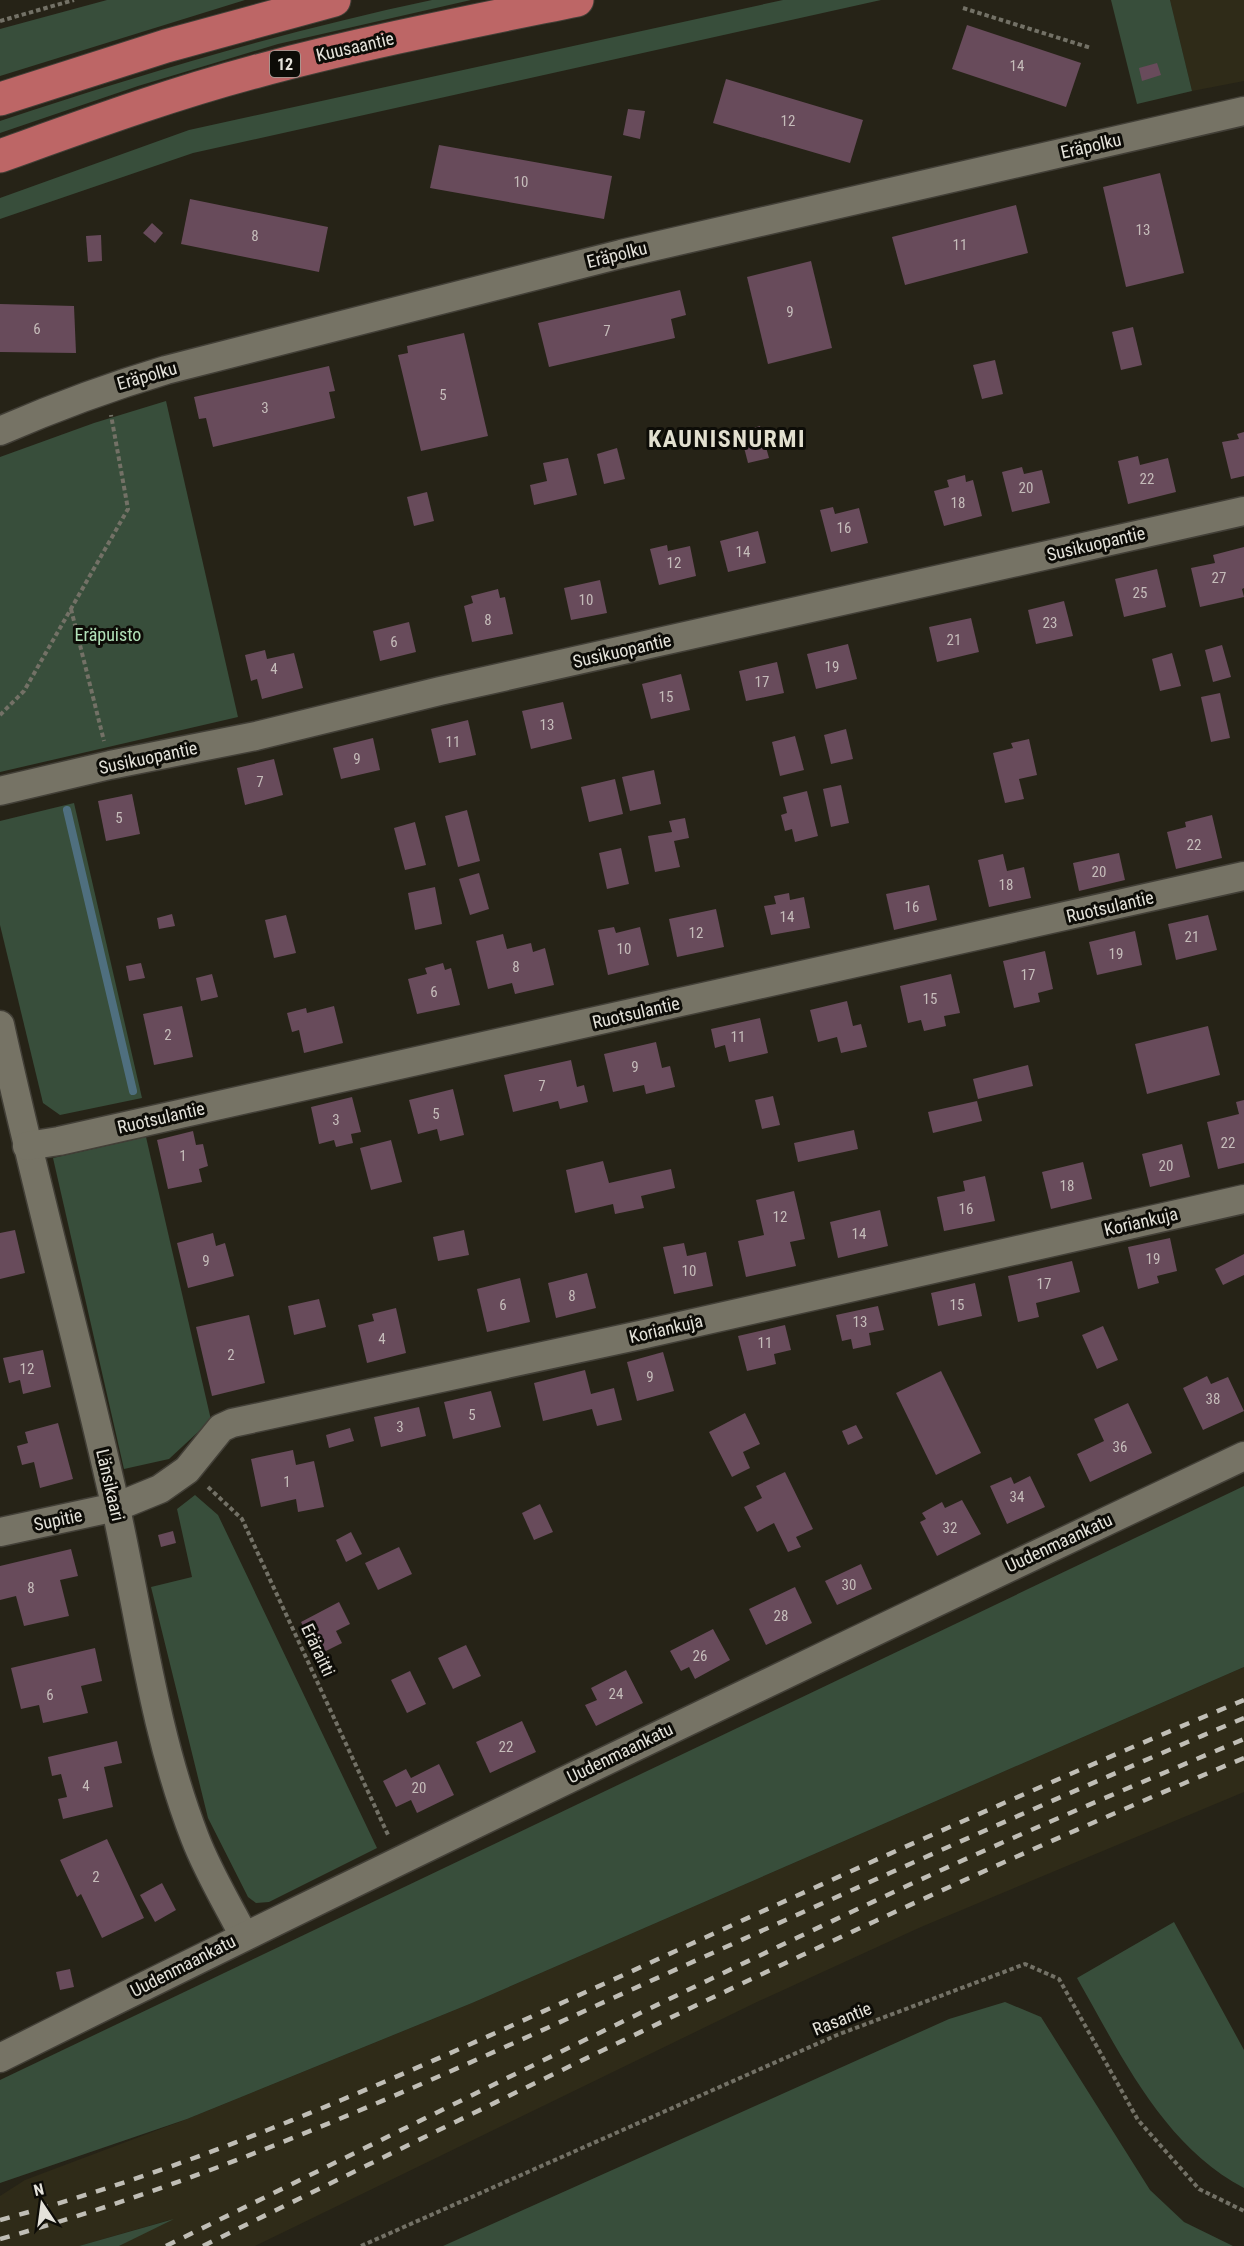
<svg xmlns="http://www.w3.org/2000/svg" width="1244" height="2246" viewBox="0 0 1244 2246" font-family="'Roboto Condensed',sans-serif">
<rect width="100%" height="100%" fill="#262317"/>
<g fill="#2f2b18">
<polygon points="1170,0 1244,0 1244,81 1192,91"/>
<polygon points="1244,1667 1244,1792 921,1927 759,2001 255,2246 119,2246 169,2220 79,2246 0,2246 0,2196 25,2180 187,2119 472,2003"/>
</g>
<g fill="#384e3b">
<polygon points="107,0 245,0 0,76 0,29"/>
<path d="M432 0H471L278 44 138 86 0 133V121C142 74 285 31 432 0Z"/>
<polygon points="783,0 881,0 193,153 0,219 0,198 189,130"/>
<polygon points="1111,0 1170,0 1192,91 1137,104"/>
<polygon points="166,401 238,717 0,772 0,457 94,423"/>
<polygon points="74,803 142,1098 60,1115 43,1103 0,925 0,821"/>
<polygon points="146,1137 211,1420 169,1459 124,1469 53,1158"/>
<polygon points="1244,1486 1244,1667 472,2003 187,2119 0,2183 0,2080"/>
<polygon points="195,1495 218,1515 377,1848 269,1902 256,1903 248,1897 208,1818 151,1587 192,1577 177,1509"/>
<path d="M1174 1922 1244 2050V2188C1163 2146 1120 2053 1077 1978Z"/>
<polygon points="1005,2002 1041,2017 1150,2190 1184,2222 1233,2246 443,2246 949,2019"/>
<polygon points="174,2219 119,2246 79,2246"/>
</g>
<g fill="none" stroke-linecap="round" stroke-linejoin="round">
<polyline stroke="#4f6f7f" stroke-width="8" points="67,810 133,1091"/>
</g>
<g fill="#684b5b">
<polygon points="967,25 1081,63 1066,107 952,69"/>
<polygon points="1157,63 1161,75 1142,81 1139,68"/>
<polygon points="726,79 863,120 850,163 713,123"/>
<polygon points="628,109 645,111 640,139 623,135"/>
<polygon points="439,145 612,176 604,219 430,188"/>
<polygon points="1160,173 1184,273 1126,287 1103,187"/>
<polygon points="190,199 328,227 319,272 181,244"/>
<polygon points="1016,205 1028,253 905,285 892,237"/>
<polygon points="152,223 163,233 155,243 143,233"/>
<polygon points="101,235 102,261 88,262 86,236"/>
<polygon points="811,261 832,348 768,364 747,277"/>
<polygon points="680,290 686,315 671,319 675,338 549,367 538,323"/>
<polygon points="0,304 74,306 76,353 0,352"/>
<polygon points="1133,327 1142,365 1121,370 1112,332"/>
<polygon points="464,333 488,436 421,451 398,355 408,353 407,346"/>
<polygon points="995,360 1003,394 982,399 973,365"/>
<polygon points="329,366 335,391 329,392 335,418 213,447 206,418 199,419 194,397"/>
<polygon points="760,426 769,458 748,463 740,432"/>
<polygon points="1244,432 1244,476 1231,479 1222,442 1239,439 1237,434"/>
<polygon points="617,448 625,479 604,484 597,454"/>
<polygon points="1138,456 1140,465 1168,458 1176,492 1128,504 1118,461"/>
<polygon points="568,458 577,495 534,505 530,485 547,481 543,463"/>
<polygon points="1022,467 1024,474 1042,470 1050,503 1012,512 1002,472"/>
<polygon points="965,475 966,482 973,480 982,516 944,526 934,491 949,487 947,480"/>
<polygon points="427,492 434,521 414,526 407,497"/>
<polygon points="833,507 835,514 859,508 868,543 831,552 820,510"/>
<polygon points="758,531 766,563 728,572 720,541"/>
<polygon points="667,545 668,551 690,546 696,576 659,585 650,549"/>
<polygon points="1244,547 1244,588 1242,589 1244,597 1200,607 1191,568 1215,563 1213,555"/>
<polygon points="1157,569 1166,607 1124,617 1115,579"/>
<polygon points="600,580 607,613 571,620 564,588"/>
<polygon points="498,589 500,598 505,597 513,634 472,642 464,606 473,603 471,596"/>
<polygon points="1064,601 1073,636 1036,644 1028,610"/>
<polygon points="971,618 979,652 937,662 929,627"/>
<polygon points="409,622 416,652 380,661 373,631"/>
<polygon points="848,644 857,679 816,689 807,654"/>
<polygon points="1222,645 1231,677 1213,682 1205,650"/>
<polygon points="265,650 267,659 294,653 303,688 262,699 257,679 251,681 245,655"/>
<polygon points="1172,653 1181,686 1160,691 1152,659"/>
<polygon points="777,662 784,693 746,701 739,671"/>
<polygon points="681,674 690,710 651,719 642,684"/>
<polygon points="1220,693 1230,738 1211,742 1201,697"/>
<polygon points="563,702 572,739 531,749 522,711"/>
<polygon points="468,720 476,755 439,763 431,729"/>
<polygon points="846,729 853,759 831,764 824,735"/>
<polygon points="795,736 804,770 780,776 772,742"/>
<polygon points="373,738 380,770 341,779 333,748"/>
<polygon points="1029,739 1037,775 1019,779 1024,799 1005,803 993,753 1013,748 1011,743"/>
<polygon points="274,759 283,795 245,805 237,768"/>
<polygon points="654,770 661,804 630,811 622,777"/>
<polygon points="615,779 623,814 589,822 581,787"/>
<polygon points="841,785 849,823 831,827 823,789"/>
<polygon points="807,791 818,836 795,842 792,829 785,831 781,815 787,813 783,797"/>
<polygon points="132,794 140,834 106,841 98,801"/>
<polygon points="467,810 480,861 458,867 445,816"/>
<polygon points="1212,815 1222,858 1176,869 1167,832 1186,827 1185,822"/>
<polygon points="685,818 689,838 674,841 680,867 655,872 648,836 672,832 669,821"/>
<polygon points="415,822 426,865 405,870 394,828"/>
<polygon points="621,848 629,884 607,889 599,853"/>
<polygon points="1119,853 1125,880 1079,891 1073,863"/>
<polygon points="1003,854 1007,871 1024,867 1031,898 989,907 978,860"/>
<polygon points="479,873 489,909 470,915 459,879"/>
<polygon points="929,885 937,920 894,930 886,894"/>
<polygon points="435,887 442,924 415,930 408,893"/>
<polygon points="789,893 790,900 804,897 810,928 771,935 764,906 776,904 774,896"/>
<polygon points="716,909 724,947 677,957 669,919"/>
<polygon points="172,914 175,926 159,929 157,918"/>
<polygon points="286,915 296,953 274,958 265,920"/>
<polygon points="1208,915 1217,950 1176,960 1168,924"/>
<polygon points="614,927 616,933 640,927 649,965 608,975 598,930"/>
<polygon points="1135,931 1142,965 1097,975 1089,942"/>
<polygon points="503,934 507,949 531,943 533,952 545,948 554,985 515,994 512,983 488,989 476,941"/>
<polygon points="1045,951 1053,989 1038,993 1040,1002 1014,1008 1003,961"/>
<polygon points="141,963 145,978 129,981 126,966"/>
<polygon points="443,963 445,970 451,968 460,1005 417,1014 408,979 427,974 425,968"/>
<polygon points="212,974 218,997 201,1001 196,978"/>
<polygon points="951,974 960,1013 944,1016 946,1026 924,1031 921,1020 908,1023 900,986"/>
<polygon points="847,1001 853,1026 861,1024 867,1047 841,1053 837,1037 818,1042 810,1010"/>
<polygon points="182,1006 193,1057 154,1065 143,1014"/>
<polygon points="334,1006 343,1043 304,1053 299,1030 292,1032 287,1013 306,1008 307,1013"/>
<polygon points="760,1018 768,1053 729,1062 725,1045 715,1048 711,1029"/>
<polygon points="1208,1026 1220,1075 1147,1094 1135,1044"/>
<polygon points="656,1042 662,1068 670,1066 675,1087 646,1094 644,1085 613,1092 604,1054"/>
<polygon points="571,1060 577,1087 584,1085 588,1102 560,1109 558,1101 513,1112 504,1075"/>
<polygon points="1028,1065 1033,1086 978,1099 973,1079"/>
<polygon points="453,1089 464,1135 440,1141 437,1129 418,1134 409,1100"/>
<polygon points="773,1096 780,1125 762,1129 755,1100"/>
<polygon points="352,1097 361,1132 351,1134 353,1143 336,1147 334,1140 319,1144 311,1107"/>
<polygon points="1244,1100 1244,1163 1218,1169 1207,1122 1239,1114 1236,1102"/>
<polygon points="977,1101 982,1121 933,1133 928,1112"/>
<polygon points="854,1130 858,1149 798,1162 794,1143"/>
<polygon points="193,1131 196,1145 203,1144 208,1166 199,1169 202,1182 168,1189 157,1140"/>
<polygon points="391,1140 402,1182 371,1190 360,1148"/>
<polygon points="1182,1144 1190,1177 1150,1187 1142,1154"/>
<polygon points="603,1161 609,1183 671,1169 675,1188 641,1196 644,1208 615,1214 613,1204 575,1213 566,1170"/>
<polygon points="1083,1162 1092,1199 1051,1209 1042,1172"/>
<polygon points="985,1176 995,1221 944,1231 937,1197 965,1191 963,1181"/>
<polygon points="794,1191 805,1239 790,1242 796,1266 746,1277 738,1241 764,1235 756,1200"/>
<polygon points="880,1210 888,1246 838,1258 830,1222"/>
<polygon points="15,1230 25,1273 0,1279 0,1233"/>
<polygon points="464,1230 469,1255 438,1261 433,1237"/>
<polygon points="213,1233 216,1246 225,1243 234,1276 188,1288 177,1243"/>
<polygon points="1170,1238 1177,1271 1157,1276 1159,1283 1138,1289 1128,1247"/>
<polygon points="684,1243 687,1256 706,1252 713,1286 674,1294 663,1247"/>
<polygon points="1244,1254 1244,1275 1223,1285 1215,1269"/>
<polygon points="1072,1261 1080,1292 1036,1303 1039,1317 1018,1322 1008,1276"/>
<polygon points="587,1273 596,1308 556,1318 548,1283"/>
<polygon points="520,1278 530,1322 487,1332 477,1289"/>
<polygon points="975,1283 982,1316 938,1326 931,1293"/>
<polygon points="319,1299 326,1327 294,1335 288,1306"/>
<polygon points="878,1306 884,1330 869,1333 871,1345 853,1349 851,1339 842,1341 836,1315"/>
<polygon points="396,1308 406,1353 367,1363 358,1325 374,1321 372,1314"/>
<polygon points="249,1315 265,1383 212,1396 196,1327"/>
<polygon points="785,1325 791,1350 774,1354 776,1364 747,1371 738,1336"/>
<polygon points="1103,1326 1118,1360 1097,1369 1082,1335"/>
<polygon points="43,1350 51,1387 23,1394 20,1380 9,1383 3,1358"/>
<polygon points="663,1352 674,1391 637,1401 627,1362"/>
<polygon points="585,1370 591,1394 614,1388 622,1420 597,1426 592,1409 543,1421 534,1383"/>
<polygon points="941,1371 981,1453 936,1475 896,1393"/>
<polygon points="1207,1376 1211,1384 1228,1377 1244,1411 1203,1430 1183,1388"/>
<polygon points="491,1391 501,1427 453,1439 444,1402"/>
<polygon points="1128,1403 1152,1453 1090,1482 1077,1454 1104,1441 1094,1419"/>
<polygon points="419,1407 426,1436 381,1447 374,1417"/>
<polygon points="745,1413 760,1444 743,1452 750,1468 732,1477 709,1432"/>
<polygon points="58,1423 73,1479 40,1488 34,1462 22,1465 17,1446 28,1443 25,1432"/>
<polygon points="856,1425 863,1438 848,1445 842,1431"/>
<polygon points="350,1428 354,1441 329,1448 326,1435"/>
<polygon points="293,1450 296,1465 314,1461 324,1507 298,1512 296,1499 261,1507 251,1459"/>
<polygon points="785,1472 813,1529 796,1537 801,1547 788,1552 774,1523 757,1532 744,1507 762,1498 756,1486"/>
<polygon points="1030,1476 1045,1507 1007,1524 990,1486 1011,1477 1014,1484"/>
<polygon points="962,1500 981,1534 937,1556 920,1522 926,1519 922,1513 942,1502 945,1508"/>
<polygon points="540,1504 553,1532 534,1540 522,1513"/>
<polygon points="173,1531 176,1543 161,1547 158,1535"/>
<polygon points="351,1532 362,1554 346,1562 336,1540"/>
<polygon points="399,1547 412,1574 378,1590 365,1563"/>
<polygon points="71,1549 78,1576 60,1580 69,1616 24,1626 16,1596 0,1600 0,1566"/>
<polygon points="861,1564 872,1589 837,1605 825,1581"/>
<polygon points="795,1587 812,1623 766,1645 749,1609"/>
<polygon points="339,1602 350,1624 336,1631 342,1643 318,1655 301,1622"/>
<polygon points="713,1629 730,1660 695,1679 689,1667 681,1671 670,1651"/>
<polygon points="466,1645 481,1676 453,1689 438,1658"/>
<polygon points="95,1648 102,1681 81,1686 88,1713 43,1723 39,1705 21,1709 11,1668"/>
<polygon points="626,1670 643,1703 596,1726 585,1705 597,1700 591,1688"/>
<polygon points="410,1671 426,1704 407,1713 391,1680"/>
<polygon points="522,1721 536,1752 490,1773 476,1742"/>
<polygon points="117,1741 122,1763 104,1767 113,1807 63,1819 58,1799 67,1797 61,1774 52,1776 48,1757"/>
<polygon points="439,1764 454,1795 417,1813 411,1800 396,1807 383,1781 406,1769 411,1778"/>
<polygon points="107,1839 144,1918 102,1938 81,1894 77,1897 60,1860"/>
<polygon points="162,1883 176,1910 155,1922 140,1895"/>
<polygon points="70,1969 74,1987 60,1990 56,1972"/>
</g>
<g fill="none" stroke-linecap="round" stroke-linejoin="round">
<g stroke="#423f37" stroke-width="31">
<g id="minor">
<path d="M0 431C55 407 109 387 166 370L621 254 1244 111"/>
<polyline points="0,791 110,765 256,736 440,691 1244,511"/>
<path d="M0 1025C33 1176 74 1326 109 1478 138 1598 150 1722 195 1838 208 1872 227 1903 244 1936"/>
<polyline points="27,1146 59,1141 1244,876"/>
<polyline points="0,1532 116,1507 160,1489 187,1470 221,1428 232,1423 645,1334 1244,1199"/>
<path d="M0 2058C412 1852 828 1653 1244 1456"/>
</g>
</g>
<g stroke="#423f37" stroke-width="35">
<g id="primary">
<polyline points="0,99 166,46 334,0"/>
<path d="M0 156C84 126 168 95 254 72 361 43 469 22 577 0"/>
</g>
</g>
<g stroke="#737166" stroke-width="4" stroke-dasharray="4.5 3" stroke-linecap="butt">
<polyline points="963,8 1091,48"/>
<polyline points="0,21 74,0"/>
<polyline points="71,609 104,741"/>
<polyline points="0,715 24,691 128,509 111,415"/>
<polyline points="208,1487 242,1519 389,1837"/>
<polyline points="361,2246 837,2035 1025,1964 1059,1979 1138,2120 1199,2189 1244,2211"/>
</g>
<use href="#minor" stroke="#767365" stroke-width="28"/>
<use href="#primary" stroke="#bd6666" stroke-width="33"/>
<g stroke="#c0beb6" stroke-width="4.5" stroke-dasharray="10 10" stroke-linecap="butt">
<path d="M0 2220C219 2161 425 2065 630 1972 834 1878 1038 1786 1244 1700"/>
<path d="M0 2239C216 2179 420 2086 624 1993 830 1900 1036 1806 1244 1718"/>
<path d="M166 2246C402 2130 638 2012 877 1900 997 1843 1121 1791 1244 1739"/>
<path d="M203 2246C547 2077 890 1906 1244 1758"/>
</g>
</g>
<g text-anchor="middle" stroke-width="6" stroke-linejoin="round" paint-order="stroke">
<g font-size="15" fill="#c5bcba">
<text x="1017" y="71">14</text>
<text x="788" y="126">12</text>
<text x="521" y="187">10</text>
<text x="1143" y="235">13</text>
<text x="255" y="241">8</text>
<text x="960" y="250">11</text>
<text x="790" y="317">9</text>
<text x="37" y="334">6</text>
<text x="607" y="336">7</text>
<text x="443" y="400">5</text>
<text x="265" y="413">3</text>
<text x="1147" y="484">22</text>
<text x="1026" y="493">20</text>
<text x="958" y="508">18</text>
<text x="844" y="533">16</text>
<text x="743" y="557">14</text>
<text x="674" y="568">12</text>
<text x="1219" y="583">27</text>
<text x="1140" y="598">25</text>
<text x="586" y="605">10</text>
<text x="488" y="625">8</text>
<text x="1050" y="628">23</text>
<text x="954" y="645">21</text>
<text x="394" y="647">6</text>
<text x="832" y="672">19</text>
<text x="274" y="674">4</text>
<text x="762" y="687">17</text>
<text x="666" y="702">15</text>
<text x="547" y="730">13</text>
<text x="453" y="747">11</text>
<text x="357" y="764">9</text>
<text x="260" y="787">7</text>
<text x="119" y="823">5</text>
<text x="1194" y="850">22</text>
<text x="1099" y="877">20</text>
<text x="1006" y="890">18</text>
<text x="912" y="912">16</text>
<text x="787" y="922">14</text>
<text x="696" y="938">12</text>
<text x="1192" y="942">21</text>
<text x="624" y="954">10</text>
<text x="1116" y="959">19</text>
<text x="516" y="972">8</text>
<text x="1028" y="980">17</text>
<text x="434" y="997">6</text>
<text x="930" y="1004">15</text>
<text x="168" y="1040">2</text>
<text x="738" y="1042">11</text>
<text x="635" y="1072">9</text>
<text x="542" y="1091">7</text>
<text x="436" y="1119">5</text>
<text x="336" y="1125">3</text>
<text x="1228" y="1148">22</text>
<text x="183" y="1161">1</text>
<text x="1166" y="1171">20</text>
<text x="1067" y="1191">18</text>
<text x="966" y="1214">16</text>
<text x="780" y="1222">12</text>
<text x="859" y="1239">14</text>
<text x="1153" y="1264">19</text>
<text x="206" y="1266">9</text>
<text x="689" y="1276">10</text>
<text x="1044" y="1289">17</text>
<text x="572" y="1301">8</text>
<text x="503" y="1310">6</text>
<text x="957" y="1310">15</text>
<text x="860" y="1327">13</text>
<text x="382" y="1344">4</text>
<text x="765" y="1348">11</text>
<text x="231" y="1360">2</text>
<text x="27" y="1374">12</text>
<text x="650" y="1382">9</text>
<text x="1213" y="1404">38</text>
<text x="472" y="1420">5</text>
<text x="400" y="1432">3</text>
<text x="1120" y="1452">36</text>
<text x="287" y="1487">1</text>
<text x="1017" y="1502">34</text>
<text x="950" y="1533">32</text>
<text x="849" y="1590">30</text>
<text x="31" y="1593">8</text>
<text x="781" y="1621">28</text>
<text x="700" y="1661">26</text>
<text x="616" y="1699">24</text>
<text x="50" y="1700">6</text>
<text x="506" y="1752">22</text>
<text x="86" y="1791">4</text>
<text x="419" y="1793">20</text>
<text x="96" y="1882">2</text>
</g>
<rect fill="#0d0c07" stroke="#a4a29b" stroke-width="1.5" x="270" y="51" width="30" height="26" rx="4.5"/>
<g font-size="16" font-weight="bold" fill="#e4e2da">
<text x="285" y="70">12</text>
</g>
<g font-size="18" fill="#e4e2da" stroke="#0d0c07">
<text transform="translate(355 47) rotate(-13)" y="6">Kuusaantie</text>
<text transform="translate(1091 146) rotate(-13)" y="6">Eräpolku</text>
<text transform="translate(617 255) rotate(-14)" y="6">Eräpolku</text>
<text transform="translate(147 376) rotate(-16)" y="6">Eräpolku</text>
<text transform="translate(1096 544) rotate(-13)" y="6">Susikuopantie</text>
<text transform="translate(622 651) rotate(-13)" y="6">Susikuopantie</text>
<text transform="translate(148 758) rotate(-12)" y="6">Susikuopantie</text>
<text transform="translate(1110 907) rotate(-13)" y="6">Ruotsulantie</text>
<text transform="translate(636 1013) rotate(-13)" y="6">Ruotsulantie</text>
<text transform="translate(161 1118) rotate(-13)" y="6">Ruotsulantie</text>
<text transform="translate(1141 1222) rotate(-13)" y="6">Koriankuja</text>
<text transform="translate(666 1329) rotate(-13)" y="6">Koriankuja</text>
<text transform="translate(110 1485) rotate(77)" y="6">Länsikaari</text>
<text transform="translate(58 1520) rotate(-12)" y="6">Supitie</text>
<text transform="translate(1059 1543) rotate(-25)" y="6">Uudenmaankatu</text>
<text transform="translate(318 1650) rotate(65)" y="6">Eräraitti</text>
<text transform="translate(620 1753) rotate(-26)" y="6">Uudenmaankatu</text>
<text transform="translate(183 1966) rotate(-27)" y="6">Uudenmaankatu</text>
<text transform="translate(842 2019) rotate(-22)" y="6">Rasantie</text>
</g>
<g font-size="18" fill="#b2e1b8" stroke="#0d0c07">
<text x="108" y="641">Eräpuisto</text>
</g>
<g font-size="24" font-weight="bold" letter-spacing="1.5" fill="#e2dfcf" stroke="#0d0c07">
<text x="727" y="447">KAUNISNURMI</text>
</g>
</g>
<g transform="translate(42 2204) rotate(347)" stroke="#0d0c07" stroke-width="4.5" paint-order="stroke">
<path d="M0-4.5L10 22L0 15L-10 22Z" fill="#e4e2da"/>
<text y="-9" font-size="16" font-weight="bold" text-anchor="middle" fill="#e4e2da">N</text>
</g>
</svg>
